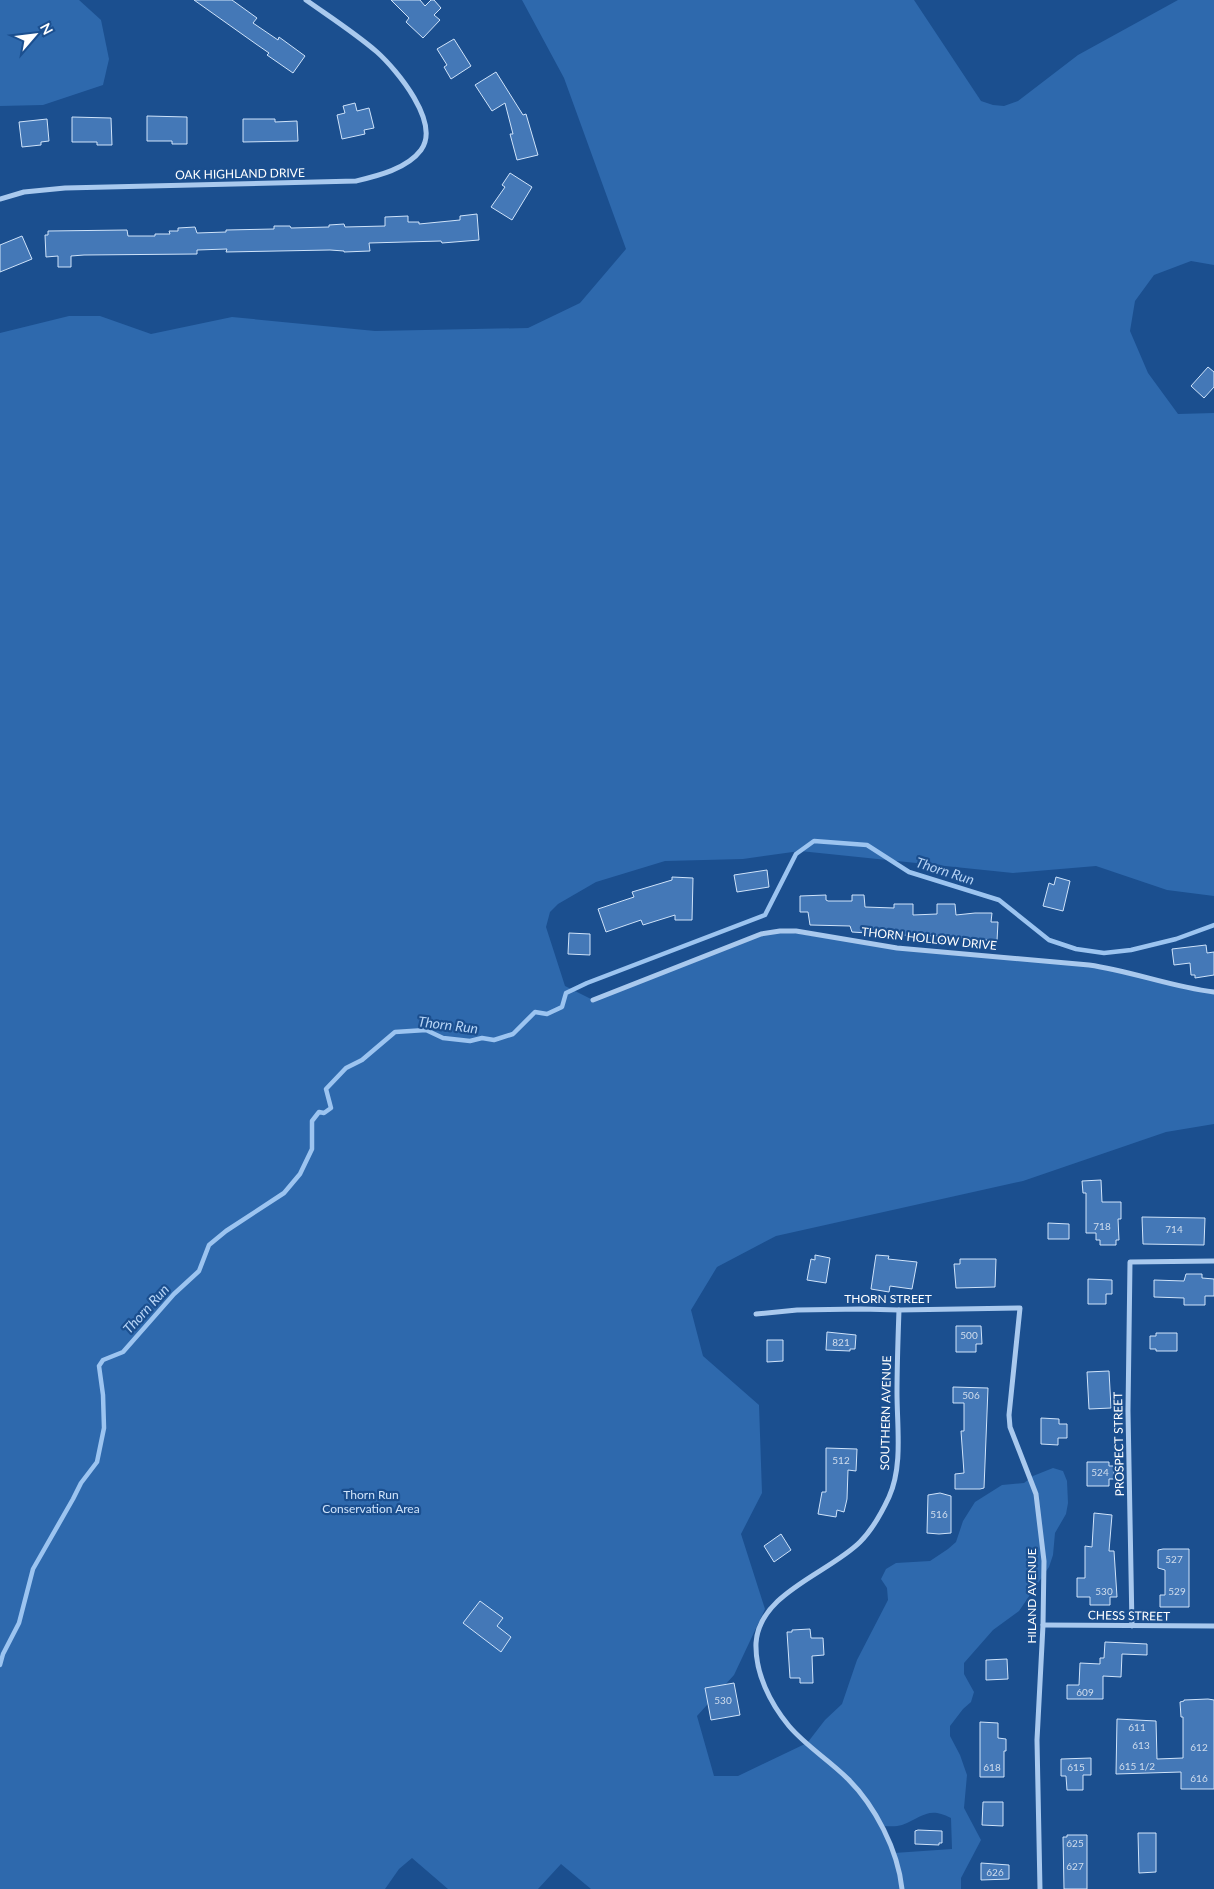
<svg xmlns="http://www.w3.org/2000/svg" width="1214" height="1889" viewBox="0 0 1214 1889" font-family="Lato,sans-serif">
<rect width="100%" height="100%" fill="#1b4f8f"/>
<g fill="#2e69ad">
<polygon points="0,0 79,0 101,20 109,59 103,85 43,105 0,106"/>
<path d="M522 0H914L981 101 993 105 1004 106 1018 101 1078 55 1178 0H1214V265L1191 261 1154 275 1135 301 1130 331 1148 373 1178 414 1214 413V896L1167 890 1096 866 1013 873 800 851 743 859 665 861 596 882 558 904 550 912 546 927 565 986 593 1000 761 934 780 931 853 942 1089 965 1214 992V1124L1166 1132 1023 1181 776 1236 717 1267 691 1310 703 1356 759 1405 762 1493 741 1534 765 1609 734 1675 697 1716 714 1776H738L807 1743C844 1774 875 1806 892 1851 897 1863 899 1877 902 1889H591L561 1864 538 1889H448L412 1858 399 1869 385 1889H0V333L69 316H100L151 334 232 317 375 331 528 328 580 303 626 249 564 78Z"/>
<path d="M1053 1468 1063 1471 1067 1481 1068 1503 1066 1514 1055 1533 1053 1555 1049 1567 1019 1611 993 1630 964 1663V1674L974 1692 971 1702 963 1709 950 1726V1736L960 1755 967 1775 964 1808 981 1840 961 1878V1889H903L894 1853 952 1849 951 1818C928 1806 923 1817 902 1825 896 1827 888 1826 882 1826L849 1779 808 1742 825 1720 842 1704 857 1660 888 1600 887 1588 881 1579 886 1569 896 1563 930 1561 948 1549 956 1542 963 1521 975 1502 1002 1485 1024 1483 1033 1476Z"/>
</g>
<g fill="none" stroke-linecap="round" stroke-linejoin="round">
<polyline stroke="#9cc4f0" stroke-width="4.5" points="0,1665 3,1654 19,1623 33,1569 73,1499 81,1483 97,1462 104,1428 103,1395 99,1366 103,1360 123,1352 174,1294 199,1271 209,1245 226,1231 284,1193 300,1174 312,1149 312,1121 319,1112 324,1113 331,1108 326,1089 346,1068 362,1060 395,1032 426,1030 443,1038 470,1041 482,1038 494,1040 513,1034 535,1012 547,1014 562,1007 566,993 587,983 765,915 796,854 814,841 867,845 909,872 999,900 1049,940 1076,949 1104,953 1131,950 1176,939 1214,925"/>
</g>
<g fill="#4478b7" stroke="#cfe3fa">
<polygon points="194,0 232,0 257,18 253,23 278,40 279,37 305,56 293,73 267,55 269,53 256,44"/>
<polygon points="391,0 420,0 425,6 431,0 434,0 441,8 434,15 440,20 423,38 406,22 409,18"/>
<polygon points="454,39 471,66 451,79 444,67 447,65 437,49"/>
<polygon points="496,72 523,115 526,114 538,155 517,160 510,134 513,134 505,103 492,111 475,85"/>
<polygon points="355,103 357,111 369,108 374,128 364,130 365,134 342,139 337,115 345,113 343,106"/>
<polygon points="147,116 187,117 187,144 172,144 172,141 147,141"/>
<polygon points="72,117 111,118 112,145 97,145 97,142 72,142"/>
<polygon points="47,119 49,141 41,142 41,145 22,147 19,122"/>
<polygon points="243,119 275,119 275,122 297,121 298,141 243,142"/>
<polygon points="510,173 532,187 512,220 491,207 505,187 502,185"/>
<polygon points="477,214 479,240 442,243 441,241 369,243 370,251 344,252 344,251 330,250 226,252 227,249 197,250 197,254 84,255 71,256 71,267 58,267 58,256 46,257 45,235 48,235 48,231 127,230 128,236 155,236 155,234 170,234 169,231 178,231 178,228 195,227 197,233 226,232 226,230 274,229 274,226 290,226 291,228 329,227 329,225 344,224 345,227 385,226 385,217 408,216 408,222 419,222 419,224 460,220 460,216"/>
<polygon points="22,236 32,259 0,272 0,245"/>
<polygon points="1208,367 1214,372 1214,387 1204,398 1191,386"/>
<polygon points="767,870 769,887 737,892 734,875"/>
<polygon points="672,877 693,878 692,920 675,920 675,915 643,925 641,920 606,932 598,909 634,897 632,892 672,880"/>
<polygon points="1056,877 1070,881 1063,911 1043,906 1049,883 1054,885"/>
<polygon points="826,895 826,900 828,901 852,901 852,895 864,895 865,907 894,908 894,904 913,904 913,915 937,914 937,904 955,904 956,915 975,913 992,913 991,922 998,922 997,941 952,937 952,941 939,940 939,936 897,935 897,932 893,932 893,930 869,930 868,933 852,932 850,926 810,925 808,912 800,912 800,896"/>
<polygon points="569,933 590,934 590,955 568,954"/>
<polygon points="1206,945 1207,953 1214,952 1214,975 1195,978 1195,975 1191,975 1190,963 1174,965 1172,949"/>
<polygon points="1101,1180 1102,1202 1121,1202 1121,1219 1118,1219 1119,1240 1116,1240 1116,1245 1100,1245 1100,1240 1096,1240 1096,1233 1086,1233 1086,1193 1083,1193 1082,1181"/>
<polygon points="1142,1217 1205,1218 1204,1245 1143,1244"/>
<polygon points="1048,1223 1069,1224 1069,1239 1048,1239"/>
<polygon points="815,1255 830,1258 826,1283 807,1280 811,1259 815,1260"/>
<polygon points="876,1255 889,1256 888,1259 917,1262 912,1289 890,1286 889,1292 871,1289"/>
<polygon points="960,1259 996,1259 995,1287 956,1288 954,1264 960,1264"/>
<polygon points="1186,1274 1202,1274 1202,1278 1214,1279 1214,1296 1205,1296 1205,1305 1184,1305 1184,1298 1154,1297 1154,1280 1184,1281"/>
<polygon points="1088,1279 1112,1280 1112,1294 1106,1294 1106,1304 1088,1304"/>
<polygon points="956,1326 981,1326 982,1344 976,1344 976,1352 956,1352"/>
<polygon points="827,1332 856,1335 855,1349 850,1349 850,1351 826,1350"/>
<polygon points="1156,1333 1177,1333 1177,1351 1156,1351 1156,1349 1150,1349 1150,1336 1156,1336"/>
<polygon points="767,1340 783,1340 783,1361 767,1362"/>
<polygon points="1109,1371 1111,1408 1089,1409 1087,1372"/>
<polygon points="953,1387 988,1388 984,1488 980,1489 955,1489 955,1474 964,1473 961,1431 964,1431 964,1403 953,1403"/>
<polygon points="1041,1418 1059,1419 1059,1424 1067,1424 1067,1438 1058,1438 1058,1445 1041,1444"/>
<polygon points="826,1448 857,1449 856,1471 848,1470 847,1499 844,1512 837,1510 836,1517 818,1514 822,1492 826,1492"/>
<polygon points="1087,1462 1109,1462 1109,1466 1114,1466 1114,1479 1109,1479 1109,1486 1087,1486"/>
<polygon points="940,1493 951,1496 951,1533 939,1534 927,1533 928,1495"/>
<polygon points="1094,1513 1112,1515 1109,1551 1114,1551 1117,1597 1110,1597 1110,1605 1090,1605 1090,1597 1077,1597 1077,1578 1085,1578 1085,1546 1092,1547"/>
<polygon points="781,1534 791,1550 774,1562 764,1546"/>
<polygon points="1163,1549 1189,1549 1189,1607 1160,1607 1160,1595 1165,1595 1165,1570 1158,1568 1158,1550"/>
<polygon points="480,1601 503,1618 497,1626 511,1637 501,1652 463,1623"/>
<polygon points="810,1629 811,1638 823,1638 824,1655 812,1656 813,1683 800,1683 800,1678 790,1678 787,1632 792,1632 792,1630"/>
<polygon points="1105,1642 1147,1644 1147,1655 1122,1654 1121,1677 1103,1676 1103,1699 1067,1699 1067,1685 1079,1685 1080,1663 1100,1664 1100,1658 1104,1658"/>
<polygon points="1007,1659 1008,1679 986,1680 986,1660"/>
<polygon points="734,1683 740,1715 711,1720 705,1688"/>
<polygon points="1208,1699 1214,1700 1214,1789 1181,1789 1181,1772 1116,1774 1117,1719 1156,1721 1157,1759 1183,1758 1183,1717 1181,1717 1180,1702 1184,1701 1184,1700"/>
<polygon points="980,1722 998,1723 998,1738 1006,1739 1006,1751 1004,1751 1004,1777 980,1777"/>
<polygon points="1091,1758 1091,1775 1083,1775 1083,1790 1067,1790 1066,1776 1061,1776 1061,1759"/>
<polygon points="983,1802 1003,1802 1003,1826 982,1825"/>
<polygon points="918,1830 942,1831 942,1843 939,1843 939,1845 915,1844 915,1831"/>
<polygon points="1138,1833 1156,1833 1156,1872 1139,1873"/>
<polygon points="1067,1835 1087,1835 1087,1889 1064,1889 1063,1837 1067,1837"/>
<polygon points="981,1863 1009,1865 1009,1879 981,1880"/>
</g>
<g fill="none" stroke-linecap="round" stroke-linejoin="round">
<g stroke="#a9c9ee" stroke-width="5">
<path d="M0 199 24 192 65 188 356 181C377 176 407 169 421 150 441 123 397 70 377 52 355 33 330 17 306 0"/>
<path d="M593 1000 761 934 780 931H796L897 948 1089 965C1132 971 1171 987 1214 992"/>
<path d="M899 1310C898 1338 897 1365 897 1393 897 1427 903 1466 889 1497 882 1512 872 1530 860 1542 829 1573 759 1593 756 1643 755 1673 770 1703 789 1726 806 1746 829 1760 848 1779 875 1806 898 1850 902 1889"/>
<polyline points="756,1314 797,1310 861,1309 899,1310 1020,1308 1009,1415 1010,1427 1036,1494 1044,1561 1043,1625 1037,1740 1040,1889"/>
<polyline points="1043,1625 1214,1626"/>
<polyline points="1132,1626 1128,1411 1130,1262 1214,1261"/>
</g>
</g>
<g text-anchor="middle" stroke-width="4.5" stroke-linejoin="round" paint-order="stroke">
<g font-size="10" fill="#d0dded">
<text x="1102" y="1230">718</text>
<text x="1174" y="1233">714</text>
<text x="969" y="1339">500</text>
<text x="841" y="1346">821</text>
<text x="971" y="1399">506</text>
<text x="841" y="1464">512</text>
<text x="1100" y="1476">524</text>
<text x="939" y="1518">516</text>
<text x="1174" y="1563">527</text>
<text x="1104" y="1595">530</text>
<text x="1177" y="1595">529</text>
<text x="1085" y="1696">609</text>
<text x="723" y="1704">530</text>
<text x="1137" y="1731">611</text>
<text x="1141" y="1749">613</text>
<text x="1199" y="1751">612</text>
<text x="1137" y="1770">615 1/2</text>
<text x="992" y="1771">618</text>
<text x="1076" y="1771">615</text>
<text x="1199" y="1782">616</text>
<text x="1075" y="1847">625</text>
<text x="1075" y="1870">627</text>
<text x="995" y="1876">626</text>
</g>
<g font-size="12" fill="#fff" stroke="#1b4f8f">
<text transform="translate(240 174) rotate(-1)" y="4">OAK HIGHLAND DRIVE</text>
<text transform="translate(929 939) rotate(6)" y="4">THORN HOLLOW DRIVE</text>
<text x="888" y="1303">THORN STREET</text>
<text transform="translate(886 1413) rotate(-89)" y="4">SOUTHERN AVENUE</text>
<text transform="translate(1119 1444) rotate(-91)" y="4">PROSPECT STREET</text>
<text transform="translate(1032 1596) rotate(-90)" y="4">HILAND AVENUE</text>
<text transform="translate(1129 1616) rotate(1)" y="4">CHESS STREET</text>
</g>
<g font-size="12" fill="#cfe3fa" stroke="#1b4f8f">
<text x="371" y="1499">Thorn Run<tspan x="371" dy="14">Conservation Area</tspan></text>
</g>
<g font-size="14" font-style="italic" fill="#b5d3f5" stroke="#1b4f8f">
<text transform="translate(945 871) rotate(18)" y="5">Thorn Run</text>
<text transform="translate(448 1025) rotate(7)" y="5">Thorn Run</text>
<text transform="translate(146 1309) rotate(-48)" y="5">Thorn Run</text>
</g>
</g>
<g transform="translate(35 35) rotate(62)" stroke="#1b4f8f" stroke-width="4" paint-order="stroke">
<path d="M0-4L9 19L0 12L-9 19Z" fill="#ffffff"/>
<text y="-8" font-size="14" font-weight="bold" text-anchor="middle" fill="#ffffff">N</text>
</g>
</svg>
